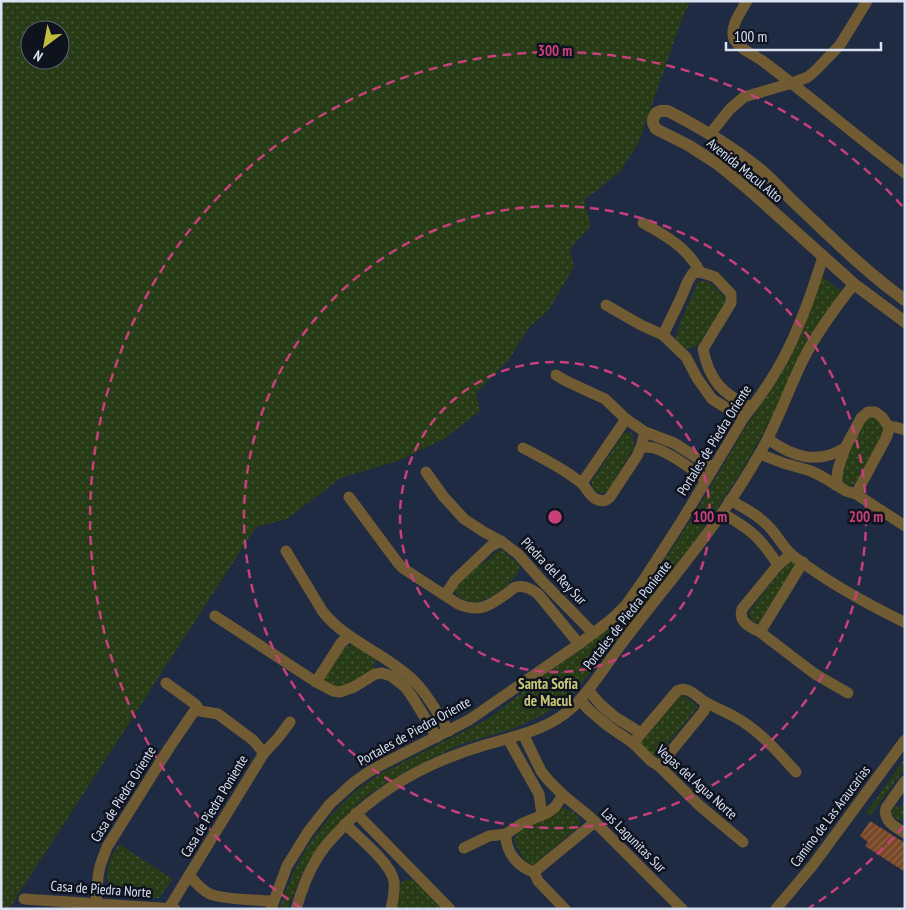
<svg xmlns="http://www.w3.org/2000/svg" width="906" height="910" viewBox="0 0 906 910" font-family="'PT Sans Narrow',sans-serif">
<defs>
<pattern id="grass-dots" width="8" height="8" patternUnits="userSpaceOnUse" patternTransform="scale(1.25)"><rect width="8" height="8" fill="#283b17"/><path d="M2 2h.1M6 6h.1" fill="none" stroke="#475739" stroke-width="1.8" stroke-linecap="round"/></pattern>
<pattern id="building-hatch" width="6" height="6" patternUnits="userSpaceOnUse" patternTransform="scale(1.25)"><rect width="6" height="6" fill="#794927"/><path d="M-1 1l2-2M0 6l6-6M5 7l2-2" fill="none" stroke="#8b6347"/></pattern>
</defs>
<rect width="100%" height="100%" fill="#1f2a43"/>
<g fill="url(#grass-dots)" fill-rule="evenodd">
<path d="M1 1H691L683 16 639 142 619 173 584 200 591 226 570 249 574 267 548 311 528 329 508 361 476 393 480 411 444 439 398 461 341 478 287 519 256 527 9 909H1ZM30 30H60V60H30Z"/>
<polygon points="822,276 842,292 743,469 707,523 677,566 597,665 570,696 545,714 513,729 459,745 406,771 372,792 356,805 329,834 308,863 300,879 287,909 279,909 293,873 310,842 331,815 354,792 380,774 488,719 542,677 621,619 639,598 694,515 745,428 777,381 802,333"/>
<polygon points="698,281 708,281 724,296 726,303 697,346 687,349 675,340 680,323"/>
<polygon points="868,417 877,418 884,430 855,484 848,486 842,483 842,467 862,423"/>
<polygon points="632,432 634,447 608,491 600,493 592,489 592,481 624,433"/>
<path d="M498 550 504 551 520 566C519 581 487 603 472 602 469 602 464 600 461 598 457 596 455 594 455 589L457 586 477 566 489 560Z"/>
<polygon points="791,561 796,564 759,623 752,621 748,613 783,568"/>
<polygon points="352,644 371,653 376,661 373,670 343,687 332,686 323,680 342,649"/>
<polygon points="682,694 698,707 656,758 639,744"/>
<polygon points="905,758 905,768 870,816 866,813"/>
<polygon points="905,800 905,816 901,822 892,815 894,806 899,808"/>
<polygon points="563,807 575,813 581,822 578,827 533,866 524,860 513,839 519,831"/>
<path d="M119 844 173 879 159 898H149L134 896H111C106 885 107 870 110 859 112 854 116 849 119 844Z"/>
<path d="M407 879C420 880 434 899 442 909H396L400 885 401 882Z"/>
</g>
<polygon fill="url(#building-hatch)" points="870,821 905,843 905,872 865,846 868,842 860,836"/>
<g fill="none" stroke-linecap="round" stroke-linejoin="round">
<g stroke="#705b32" stroke-width="11">
<path d="M747 1C741 11 729 28 734 39 738 48 756 56 764 62 812 98 857 137 905 173"/>
<polyline points="710,134 730,109 744,97 792,83 808,77 817,69 840,45 867,1"/>
<path d="M643 223C665 235 688 248 700 272L715 277 731 294V303L703 349C709 380 723 395 751 407"/>
<polyline points="606,305 641,325 663,335 686,357 697,378 712,399 728,409 744,417"/>
<polyline points="663,335 680,300 688,281 693,273 700,272"/>
<polyline points="556,375 566,381 605,399 626,419 645,432 674,443 713,468"/>
<polyline points="889,427 895,427 905,430"/>
<path d="M768 439C793 457 817 465 845 448"/>
<path d="M641 447C645 447 650 447 654 448 671 453 692 469 706 480"/>
<path d="M523 448C542 458 563 468 580 482 586 486 589 496 596 499 602 502 606 501 610 497L637 456 641 447 645 432"/>
<polyline points="760,454 783,463 811,471 823,477 846,491 856,494 905,526"/>
<polyline points="426,472 443,496 464,519 484,532 501,541 518,554 542,581 593,633"/>
<polyline points="582,483 626,419"/>
<polyline points="836,485 838,469 845,448 861,418 868,412 875,412 882,417 889,427"/>
<polyline points="856,494 886,438 888,433 889,427"/>
<path d="M349 497 398 563 404 569 458 604C479 613 489 606 506 594 509 592 513 588 516 587 524 585 533 590 538 594L579 644"/>
<path d="M730 500C744 508 760 516 771 529 778 537 784 548 792 555 827 582 865 603 904 622"/>
<path d="M722 513C750 529 760 537 778 565"/>
<path d="M286 551 323 612C347 642 387 654 414 681 427 693 439 716 449 731"/>
<path d="M791 554 778 565 742 609C738 622 750 627 760 632L815 674 848 693"/>
<polyline points="445,595 455,580 491,546 501,541"/>
<polyline points="215,616 316,682 333,691 340,692 354,687 375,674 382,673 391,676 405,687 411,695 437,737"/>
<polyline points="760,632 803,562"/>
<polyline points="316,682 341,643 349,636"/>
<polyline points="166,683 195,704 200,711 218,714 253,740 264,753"/>
<polyline points="588,690 600,704 615,717 641,733"/>
<polyline points="580,700 589,710 608,726 633,743 651,761 659,766 700,806 743,842"/>
<polyline points="523,734 541,771 549,781 563,795 589,816 682,909"/>
<polyline points="508,739 539,794 542,815"/>
<path d="M633 743 677 691C688 684 698 699 707 703 716 708 726 712 735 717 759 730 778 752 796 772"/>
<polyline points="659,766 704,711 706,703"/>
<path d="M905 781 886 808C883 821 895 827 905 833"/>
<polyline points="356,813 450,909"/>
<path d="M345 824C359 838 390 862 394 881 395 890 393 900 391 909"/>
<path d="M506 834C505 852 518 867 534 872L538 881 565 909"/>
<polyline points="464,848 489,836 506,834 521,824 547,813 555,807 563,795"/>
<polyline points="534,872 595,822"/>
<path d="M189 875C195 882 201 890 210 894 225 900 256 900 273 901"/>
<polyline points="24,899 175,909"/>
<polyline points="96,904 98,877 100,866 107,847 169,748 197,707"/>
<polyline points="169,908 264,753 278,738 290,722"/>
<path d="M271 909 287 866 308 832 330 804 353 783 367 773 383 764 469 720 579 644 608 622 618 613 626 605 643 581 681 522 744 417C767 389 787 356 800 322 809 301 816 279 823 257"/>
<path d="M296 909C301 892 307 875 316 860 322 849 331 839 340 830 379 788 431 761 485 745 516 736 548 730 573 707 592 689 607 663 623 642 671 579 723 520 761 451 778 422 788 390 803 360 817 332 835 308 854 284"/>
<polyline points="776,909 813,865 905,740"/>
</g>
<path stroke="#705b32" stroke-width="12" d="M905 300C867 273 833 239 799 207 786 195 774 181 761 170 732 146 701 128 668 111H660L656 113 653 119V123L656 129 688 145 719 165 747 188 854 284 905 322"/>
</g>
<g fill="none" stroke="#c74079" stroke-width="2.5" stroke-dasharray="9 6">
<circle cx="555" cy="517" r="155"/>
<circle cx="555" cy="517" r="311"/>
<path d="M904 826A466 466 0 0 1 809 908M301 908A466 466 0 1 1 904 208"/>
</g>
<g text-anchor="middle" stroke-width="5" stroke-linejoin="round" paint-order="stroke">
<g font-size="14" fill="#d9e1f3" stroke="#0e131e">
<text transform="translate(745 170) rotate(39)" y="5">Avenida Macul Alto</text>
<text transform="translate(714 440) rotate(-58)" y="5">Portales de Piedra Oriente</text>
<text transform="translate(554 571) rotate(46)" y="5">Piedra del Rey Sur</text>
<text transform="translate(627 615) rotate(-52)" y="5">Portales de Piedra Poniente</text>
<text transform="translate(414 731) rotate(-29)" y="5">Portales de Piedra Oriente</text>
<text transform="translate(697 782) rotate(42)" y="5">Vegas del Agua Norte</text>
<text transform="translate(123 794) rotate(-58)" y="5">Casa de Piedra Oriente</text>
<text transform="translate(214 806) rotate(-59)" y="5">Casa de Piedra Poniente</text>
<text transform="translate(830 816) rotate(-53)" y="5">Camino de Las Araucarias</text>
<text transform="translate(634 840) rotate(45)" y="5">Las Lagunitas Sur</text>
<text transform="translate(101 889) rotate(4)" y="5">Casa de Piedra Norte</text>
</g>
<g font-size="15" font-weight="bold" fill="#c9c779" stroke="#0e131e">
<text x="548" y="689">Santa Sofía<tspan x="548" dy="17">de Macul</tspan></text>
</g>
</g>
<circle cx="555" cy="517" r="8" fill="#c74079" stroke="#0e131e" stroke-width="2.5"/>
<g font-size="15" text-anchor="middle" font-weight="bold" fill="#c74079" stroke="#0e131e" stroke-width="5" stroke-linejoin="round" paint-order="stroke">
<text x="555" y="56">300 m</text>
<text x="710" y="522">100 m</text>
<text x="866" y="522">200 m</text>
</g>
<rect width="906" height="910" fill="none" stroke="#d9e1f3" stroke-width="5"/>
<g transform="translate(45 45) rotate(212)"><circle r="24" fill="#0e131e" stroke="#5f6573"/>
<path d="M0-4L9 19L0 12L-9 19Z" fill="#c2bd3f"/>
<text y="-8" font-size="14" font-weight="bold" text-anchor="middle" fill="#d9e1f3">N</text>
</g>
<path d="M726 42v8h155v-8" fill="none" stroke="#d9e1f3" stroke-width="2.5"/>
<text x="734" y="42" font-size="15" fill="#d9e1f3" stroke="#0e131e" stroke-width="4" paint-order="stroke">100 m</text>
</svg>
